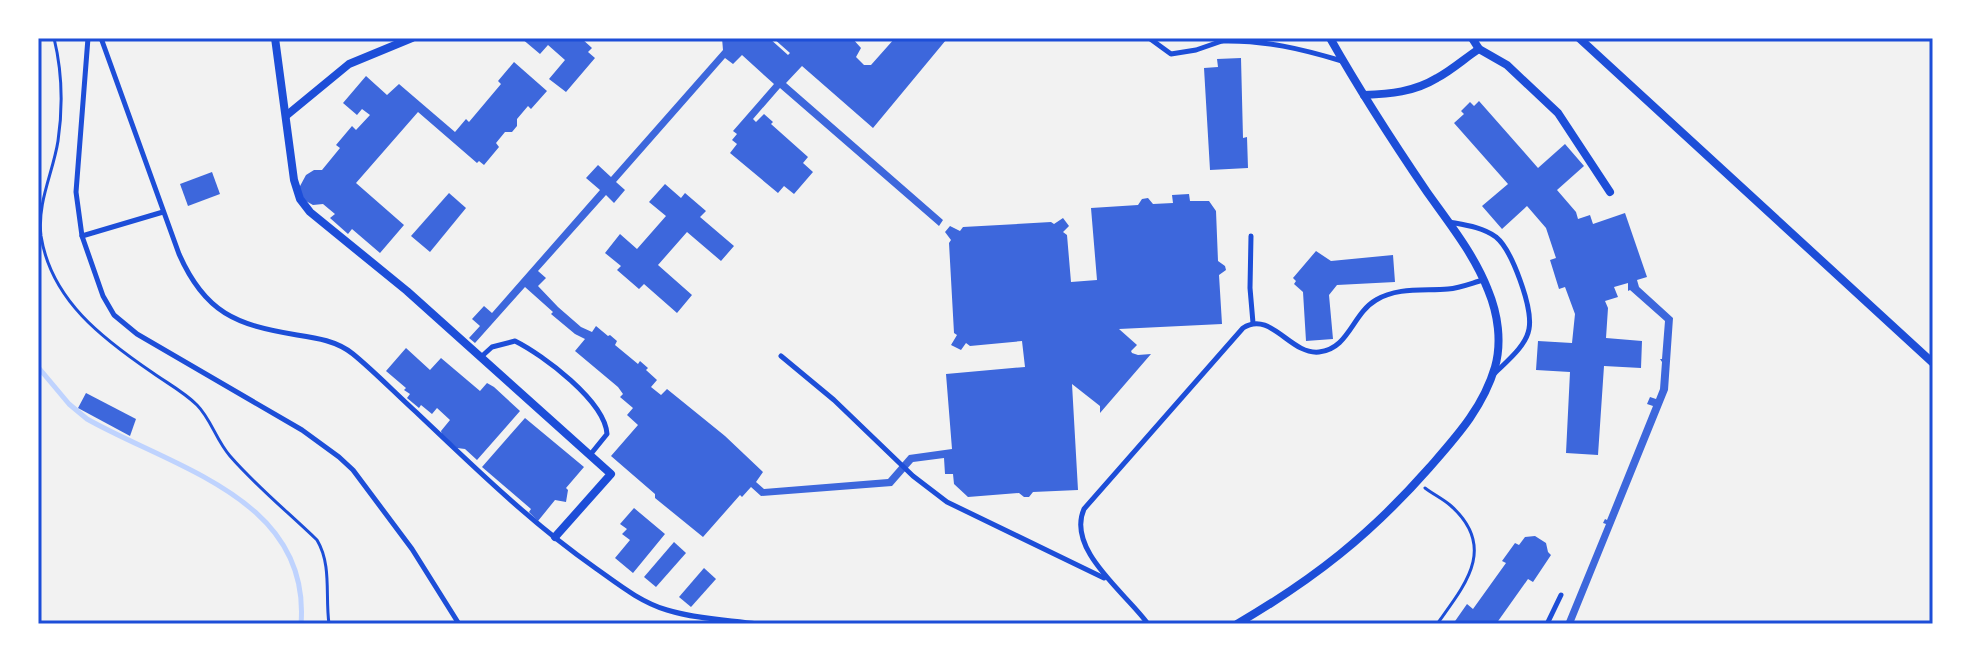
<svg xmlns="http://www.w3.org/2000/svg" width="1971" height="662" viewBox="0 0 1971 662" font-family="'Crimson Pro',serif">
<rect width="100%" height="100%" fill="#f2f2f2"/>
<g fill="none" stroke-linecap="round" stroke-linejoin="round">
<path stroke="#bfd3fe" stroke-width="5" d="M38 367 69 404 87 419C174 468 311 499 301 624"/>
</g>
<g fill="#3d67dc">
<polygon points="521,38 581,38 592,48 588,52 595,58 566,92 549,79 565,60 548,45 540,54"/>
<polygon points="722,38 769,38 788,55 790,53 773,38 852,38 861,48 856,57 864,65 871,65 895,38 943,38 946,40 873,128 802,66 786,83 943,220 939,226 780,88 753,119 756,122 764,114 773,122 771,124 808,157 803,163 813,172 794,194 784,186 778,193 730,153 737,144 732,140 737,134 733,131 774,84 742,55 733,64 725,58 616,182 625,190 614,203 606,195 538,271 546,278 538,286 558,307 581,327 592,332 596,326 608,336 610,335 617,341 615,345 638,364 640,361 648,368 646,370 657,380 651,387 661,395 667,389 725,436 763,472 756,482 764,489 888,479 909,455 952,449 946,374 1025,367 1022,341 970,346 966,343 961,350 951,345 957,335 954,333 949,243 951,240 945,232 950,226 960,231 963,227 1051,222 1054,224 1063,218 1069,226 1063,232 1067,235 1071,282 1097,280 1091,208 1138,205 1142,199 1148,198 1153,204 1173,203 1172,195 1189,194 1190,201 1209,201 1216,211 1218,261 1225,266 1226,270 1219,275 1222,324 1119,329 1137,345 1131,351 1132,353 1138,355 1151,354 1100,413 1100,406 1072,384 1078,490 1033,492 1029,497 1024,497 1019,493 968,497 954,484 953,474 945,474 944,458 913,462 892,486 761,496 751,487 742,497 740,495 703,537 655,498 655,494 611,456 638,425 627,415 633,408 620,397 623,394 618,387 575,351 585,339 575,334 551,314 553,312 525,287 475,343 469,338 480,326 472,319 484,306 492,313 600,190 586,178 598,165 611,177 723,50"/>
<polygon points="1241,58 1243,138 1247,137 1248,168 1210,170 1204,68 1218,67 1217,59"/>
<polygon points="514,62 547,91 531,109 528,106 517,119 517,126 512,132 505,132 496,143 499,147 484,165 479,161 477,163 418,112 356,183 404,225 380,253 352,229 348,234 330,218 335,214 323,204 313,205 304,200 299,188 306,175 314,170 322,170 340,148 336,145 352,126 356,130 370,115 362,109 357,115 343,103 366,76 387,95 399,84 455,132 466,119 469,122 501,84 498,81"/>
<polygon points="1479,101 1538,168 1565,144 1584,166 1557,190 1576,212 1578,219 1590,215 1593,224 1625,213 1647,277 1637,280 1639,287 1673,318 1668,390 1573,624 1565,624 1606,524 1603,523 1605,519 1607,520 1653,406 1647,404 1650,397 1656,399 1660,389 1662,362 1660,359 1662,359 1665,321 1630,290 1628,291 1628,283 1614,287 1618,297 1605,301 1608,308 1606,338 1642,341 1641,368 1604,366 1598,455 1566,453 1570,372 1536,370 1538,341 1572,343 1575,314 1565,287 1559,289 1550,260 1556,258 1546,228 1527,206 1502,229 1482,206 1508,184 1454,123 1464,114 1461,111 1470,102 1474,106"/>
<polygon points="212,172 220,194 188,206 180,184"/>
<polygon points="665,184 681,198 685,193 706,211 700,217 734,246 721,261 687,232 658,265 692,295 677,313 644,284 639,289 617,270 621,266 605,253 620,234 637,249 666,216 649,202"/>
<polygon points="449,193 466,208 430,252 411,236"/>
<polygon points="1316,251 1331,261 1393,255 1395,282 1337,285 1329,295 1333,339 1306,341 1303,292 1294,284 1296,281 1293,278"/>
<polygon points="406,348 430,370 441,358 480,391 487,383 494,387 520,411 477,460 465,449 457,448 442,435 441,431 450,420 437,408 432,414 421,405 419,408 407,398 410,394 404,390 406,388 386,371"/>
<polygon points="86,393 136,419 130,436 78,408"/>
<polygon points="525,418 584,467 566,488 568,490 566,502 555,500 538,521 529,512 531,509 482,467"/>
<polygon points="634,508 665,534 633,573 615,558 630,540 622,534 627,529 620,524"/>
<polygon points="1535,536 1546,543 1548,552 1551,555 1533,582 1528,579 1496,624 1453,624 1467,604 1473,609 1506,563 1502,561 1515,543 1519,545 1525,537"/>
<polygon points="674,542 686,553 656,587 644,577"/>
<polygon points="704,568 716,579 691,607 679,597"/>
</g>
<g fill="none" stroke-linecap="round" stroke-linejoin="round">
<g stroke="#1d4ed8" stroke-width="3">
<path d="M54 38C62 71 63 107 58 141 53 173 37 202 41 236 51 300 103 339 153 373 167 383 184 392 197 405 211 419 216 440 230 456 256 486 288 512 317 540 332 565 325 596 329 624"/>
<path d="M1425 488C1433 494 1443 499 1450 505 1498 547 1465 585 1437 624"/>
</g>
<g stroke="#1d4ed8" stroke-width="5">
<polyline points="88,38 76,192 82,236 103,296 114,315 137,334 302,430 339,457 353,470 412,549 459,624"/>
<path d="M101 38 179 254C205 313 236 325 297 335 317 338 337 341 353 354 375 372 395 393 416 412 473 466 530 522 594 567 618 584 640 602 667 610 696 619 728 620 757 624"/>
<polyline points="1149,38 1171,54 1196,50 1222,41"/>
<path d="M1225 38 1222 41C1265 40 1302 49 1342 61"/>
<path d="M1449 222C1465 225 1482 227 1496 237 1512 250 1533 308 1529 329 1526 346 1507 361 1495 373"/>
<polyline points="82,236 163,212"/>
<polyline points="1251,236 1250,288 1253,323"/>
<polyline points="781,356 834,400 913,476 947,502 1104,578"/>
<path d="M481 357 492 347 515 341C543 355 605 401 607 434L590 455"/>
<path d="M1148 624C1126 593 1066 550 1084 509L1243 328C1271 310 1290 355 1319 352 1349 349 1352 314 1376 300 1397 287 1424 291 1448 289 1460 288 1472 283 1483 280"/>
<polyline points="1547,624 1561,595"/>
</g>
<g stroke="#1d4ed8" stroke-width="8">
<polyline points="275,38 294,180 300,199 310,212 407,291 611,474 555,537"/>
<polyline points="1472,38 1479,49 1507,65 1558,113 1610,192"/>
<polyline points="1579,38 1933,363"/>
<path d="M1364 95C1390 94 1414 92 1437 78 1452 70 1465 58 1479 49"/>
<polyline points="287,115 349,64 412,38"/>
<path d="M1237 624C1314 579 1370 535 1429 468 1456 437 1483 408 1495 367 1502 342 1498 314 1488 290 1474 254 1449 223 1427 192 1393 142 1360 91 1330 38"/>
</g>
</g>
<rect width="1971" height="662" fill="none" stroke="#ffffff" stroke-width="80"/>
<rect x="40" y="40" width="1891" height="582" fill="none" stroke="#1d4ed8" stroke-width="3"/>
</svg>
